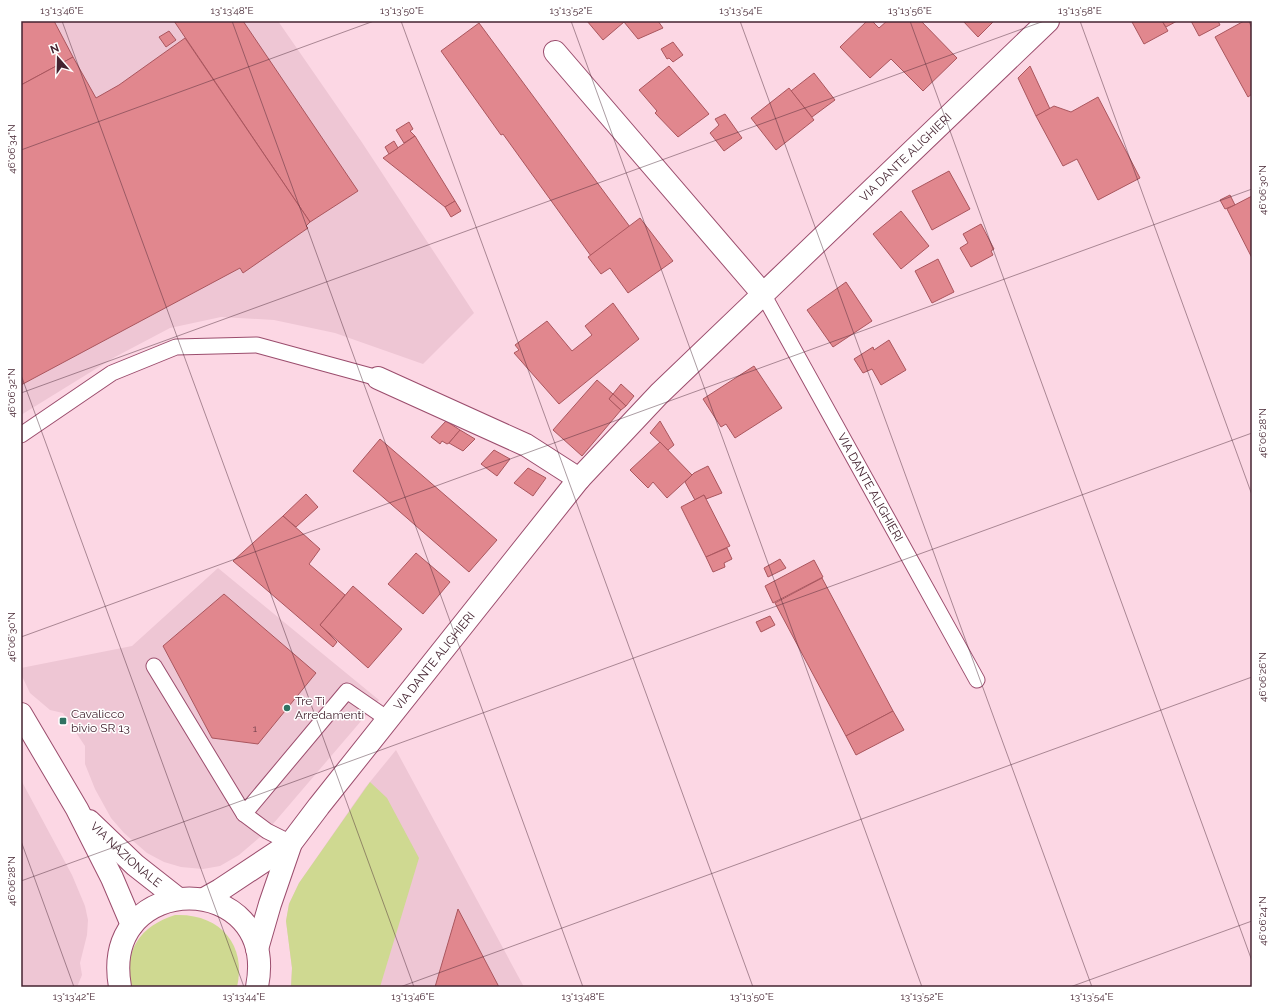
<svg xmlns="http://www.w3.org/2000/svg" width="1273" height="1008" viewBox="0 0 1273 1008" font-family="Raleway,sans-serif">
<rect width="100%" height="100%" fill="#fcd7e4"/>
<g fill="#eec6d4">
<polygon points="21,21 278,21 361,141 474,313 423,364 335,333 274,320 221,317 170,328 115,357 21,415"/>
<polygon points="218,568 379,700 267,831 239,855 220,866 203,869 181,867 164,862 147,853 124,833 111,818 95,789 85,764 85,746 63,713 50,710 30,693 21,674 21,668 132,646"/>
<polygon points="396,750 524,987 291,987 292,968 286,921 289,904 299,883 365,788"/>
<polygon points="21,780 72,875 85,906 88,920 87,935 80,963 82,975 77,987 21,987"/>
</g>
<g fill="#cfd991">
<polygon points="370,782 387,798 419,858 380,987 291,987 292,968 286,921 289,904 299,883"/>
<path d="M175 915C219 913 247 944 237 987H131C123 951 140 926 175 915Z"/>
</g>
<g fill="#e1878e" stroke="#aa565e">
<polygon points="21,21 54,21 73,57 21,85"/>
<polygon points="174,21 243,21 358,191 310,222"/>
<polygon points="587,21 658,21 663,28 638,39 624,22 603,40"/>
<polygon points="867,21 872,21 879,28 887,21 921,21 957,58 923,91 891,59 870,78 840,47"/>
<polygon points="963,21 994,21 978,37"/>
<polygon points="1134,21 1162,21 1168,31 1144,44 1132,22"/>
<polygon points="1162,21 1177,21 1166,27"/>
<polygon points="1191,21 1218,21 1220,25 1199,36"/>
<polygon points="1244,21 1252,21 1252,94 1248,97 1215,37"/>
<polygon points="479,23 630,227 591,256 503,134 501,135 441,51"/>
<polygon points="169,31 176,40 166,47 159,37"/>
<polygon points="185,38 310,222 306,226 308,228 243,273 240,268 21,385 21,85 73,57 96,98 119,85"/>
<polygon points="673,42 683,55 673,62 669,58 667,59 661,49"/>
<polygon points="669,66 709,114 678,137 655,113 657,111 639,90"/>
<polygon points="1030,66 1050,109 1036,116 1018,78"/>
<polygon points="814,73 835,100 812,117 791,91"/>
<polygon points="789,88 814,120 776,150 751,118"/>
<polygon points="1098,97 1140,178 1098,200 1077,159 1063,166 1036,116 1054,106 1071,112"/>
<polygon points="725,114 742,138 724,151 710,133 719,125 715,119"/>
<polygon points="409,122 413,129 410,131 415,136 404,143 396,130"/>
<polygon points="415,136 455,201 445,207 383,158"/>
<polygon points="394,141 398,148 389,154 385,147"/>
<polygon points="949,171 970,209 932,230 912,191"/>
<polygon points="1230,195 1235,205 1225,209 1220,200"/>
<polygon points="1252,196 1252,258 1227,209"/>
<polygon points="455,201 461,211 451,217 445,207"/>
<polygon points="901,211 929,246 901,269 873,234"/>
<polygon points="640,218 673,261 628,293 610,268 601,274 588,257"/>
<polygon points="981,224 994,249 991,251 993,255 971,267 960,248 968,243 963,234"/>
<polygon points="938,259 954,292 932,303 915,271"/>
<polygon points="846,282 872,321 833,347 807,310"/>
<polygon points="613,303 639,339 559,404 514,353 519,350 515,345 547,321 572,351 592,335 585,326"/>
<polygon points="889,340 906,370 881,385 872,369 863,373 854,359 873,347 874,350"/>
<polygon points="754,366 782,408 735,438 726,424 721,427 703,399"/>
<polygon points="597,380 613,394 609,399 621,410 582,456 553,430"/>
<polygon points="621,384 634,396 626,406 613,394"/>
<polygon points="613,394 626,406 621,410 609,399"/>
<polygon points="446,421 460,430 449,443 447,444 442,441 440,444 431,437"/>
<polygon points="660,421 674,445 668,450 650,433"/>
<polygon points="460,430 475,439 463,451 449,443"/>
<polygon points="380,439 497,540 469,572 353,471"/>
<polygon points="660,442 692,475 667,498 653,482 648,488 630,470"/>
<polygon points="494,450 510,459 497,476 481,464"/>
<polygon points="708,466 722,493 706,499 704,495 695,500 685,482 694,473"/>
<polygon points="528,468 546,478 533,496 514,483"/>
<polygon points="306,494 318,507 296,527 283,516"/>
<polygon points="704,495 730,546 706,557 681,507"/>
<polygon points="283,516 320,549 309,564 345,595 320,625 337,642 333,647 233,561"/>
<polygon points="727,548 732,559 724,563 725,567 713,572 706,557"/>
<polygon points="416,553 450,582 423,614 388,584"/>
<polygon points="780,559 786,568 768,577 764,568"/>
<polygon points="814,560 823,577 773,603 765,586"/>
<polygon points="822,578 893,711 846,736 775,603"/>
<polygon points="353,586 402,629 368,668 320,625"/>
<polygon points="224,594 316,673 258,744 212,738 163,646"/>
<polygon points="770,616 775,625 761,632 756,622"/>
<polygon points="893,711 904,730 856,755 846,736"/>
<polygon points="458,909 499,987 435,987"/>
</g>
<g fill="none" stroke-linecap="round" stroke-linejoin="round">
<g stroke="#9b4d6d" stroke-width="17">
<g id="service">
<path id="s1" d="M763 294 977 680"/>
<polyline points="21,435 112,373 176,347 257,345 378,378"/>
<polyline points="154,666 244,814"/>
<polyline points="291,843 267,831 244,814 347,691 389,720"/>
</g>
</g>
<g stroke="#9b4d6d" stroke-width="24">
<g id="minor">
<polyline points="555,52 763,294"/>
<polyline points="378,378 526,445 579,479"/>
<polyline points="204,899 220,890 291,843"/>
<path id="s2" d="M257 949 270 904 291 843 319 806 579 479 659 394 1048 21"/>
</g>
</g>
<g stroke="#9b4d6d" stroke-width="24">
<g id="primary">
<polyline points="21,714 77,809 112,878 132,925"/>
<path id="s3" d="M89 821 135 865 177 898"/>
<path d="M120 987C99 869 280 869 257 987"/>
</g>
</g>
<use href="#service" stroke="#fff" stroke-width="15"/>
<use href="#minor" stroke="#fff" stroke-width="22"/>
<use href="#primary" stroke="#fff" stroke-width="22"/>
</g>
<path fill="none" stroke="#442330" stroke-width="1" stroke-opacity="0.45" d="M62 21 414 987M232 21 583 987M401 21 753 987M571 21 922 987M740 21 1092 987M910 21 1252 961M1080 21 1252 495M1249 21 1252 29M21 150 374 21M21 375 244 987M21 393 1044 21M21 637 1252 189M21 841 74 987M21 881 1252 433M400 987 1252 677M1070 987 1252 921"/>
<g fill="#307262" stroke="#fff" stroke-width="1.5">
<circle cx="287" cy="708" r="4"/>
<rect x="59" y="717" width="8" height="8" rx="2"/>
</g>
<g text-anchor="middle" stroke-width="3" stroke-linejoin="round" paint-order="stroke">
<g font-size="10" fill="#6b3c48">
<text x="255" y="732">1</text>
</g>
<g font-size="12" fill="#442330" stroke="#fff">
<text dy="4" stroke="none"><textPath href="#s2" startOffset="1034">VIA DANTE ALIGHIERI</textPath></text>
<text dy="4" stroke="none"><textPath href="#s1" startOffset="221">VIA DANTE ALIGHIERI</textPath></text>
<text dy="4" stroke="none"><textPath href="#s2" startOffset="343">VIA DANTE ALIGHIERI</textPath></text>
<text dy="4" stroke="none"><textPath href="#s3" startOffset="50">VIA NAZIONALE</textPath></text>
</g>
<g font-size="12" fill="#442330" stroke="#fff" text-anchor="start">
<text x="295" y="705">Tre Ti<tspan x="295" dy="14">Arredamenti</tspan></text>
<text x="71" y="718">Cavalicco<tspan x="71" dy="14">bivio SR 13</tspan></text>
</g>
</g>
<rect width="1273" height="1008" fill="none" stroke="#ffffff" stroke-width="44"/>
<g transform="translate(58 58) rotate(340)" stroke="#ffffff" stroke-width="3" paint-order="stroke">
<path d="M0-3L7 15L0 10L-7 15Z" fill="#442330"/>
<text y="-6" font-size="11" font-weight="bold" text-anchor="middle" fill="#442330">N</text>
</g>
<rect x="22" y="22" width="1229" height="964" fill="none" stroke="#442330" stroke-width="1.5"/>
<g font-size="10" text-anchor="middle" fill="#442330">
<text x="62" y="14">13°13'46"E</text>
<text x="232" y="14">13°13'48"E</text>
<text x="402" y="14">13°13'50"E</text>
<text x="571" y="14">13°13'52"E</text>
<text x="741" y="14">13°13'54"E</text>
<text x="910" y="14">13°13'56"E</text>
<text x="1080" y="14">13°13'58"E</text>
<text transform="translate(11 149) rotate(-90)" y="4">46°06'34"N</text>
<text transform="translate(1262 190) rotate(-90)" y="4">46°06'30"N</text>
<text transform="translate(11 393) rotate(-90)" y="4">46°06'32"N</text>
<text transform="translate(1262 433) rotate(-90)" y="4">46°06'28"N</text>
<text transform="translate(11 637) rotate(-90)" y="4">46°06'30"N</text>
<text transform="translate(1262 677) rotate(-90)" y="4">46°06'26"N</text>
<text transform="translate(11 881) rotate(-90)" y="4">46°06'28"N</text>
<text transform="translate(1262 921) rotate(-90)" y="4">46°06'24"N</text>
<text x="74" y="1000">13°13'42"E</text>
<text x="244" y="1000">13°13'44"E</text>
<text x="413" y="1000">13°13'46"E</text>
<text x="583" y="1000">13°13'48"E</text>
<text x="752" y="1000">13°13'50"E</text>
<text x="922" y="1000">13°13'52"E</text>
<text x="1092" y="1000">13°13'54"E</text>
</g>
</svg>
